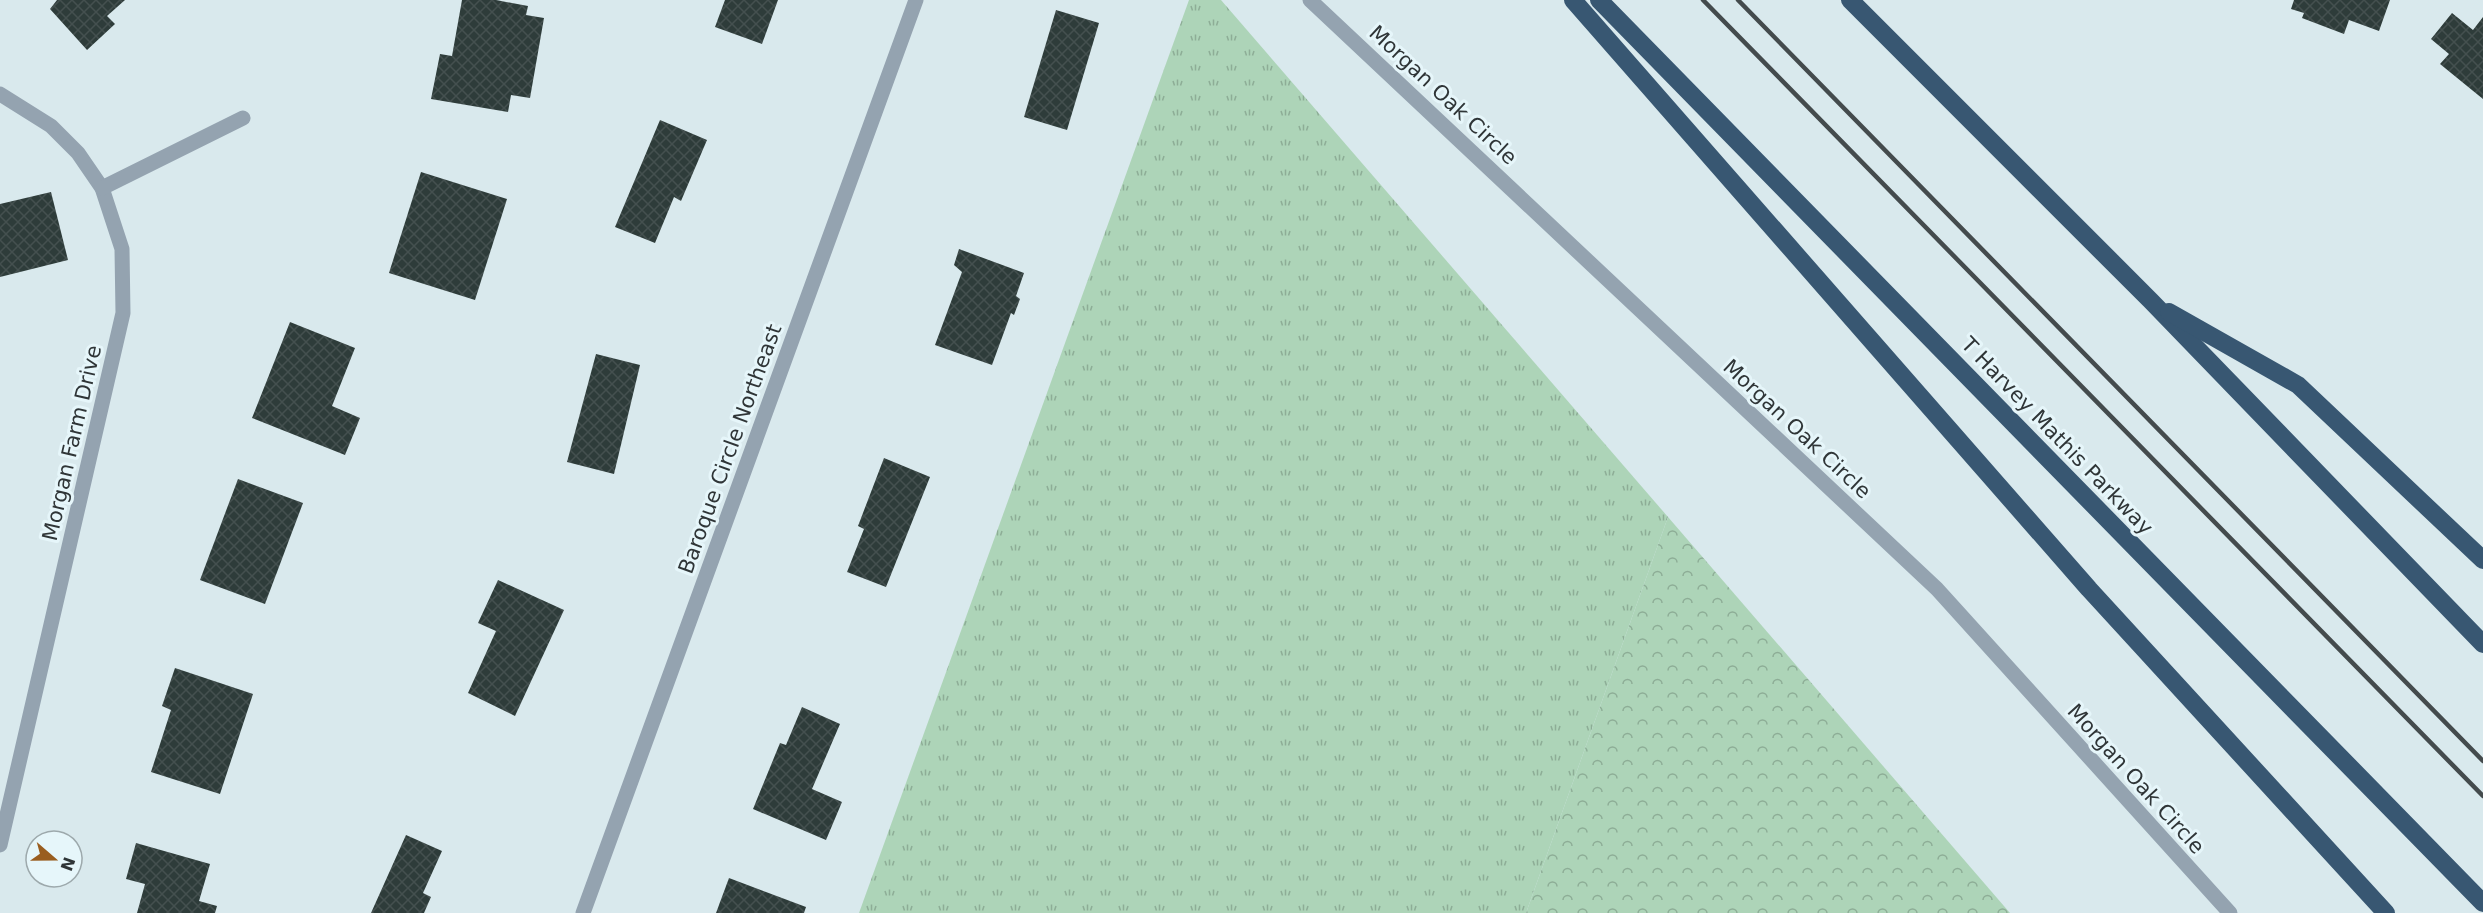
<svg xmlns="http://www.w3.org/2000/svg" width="2483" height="913" viewBox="0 0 2483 913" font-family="'DejaVu Sans',sans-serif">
<defs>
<pattern id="grass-tufts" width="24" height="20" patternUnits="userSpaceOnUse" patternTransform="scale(1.5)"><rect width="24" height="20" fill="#add4b8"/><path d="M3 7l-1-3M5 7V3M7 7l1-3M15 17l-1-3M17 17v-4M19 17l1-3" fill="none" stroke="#8dad96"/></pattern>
<pattern id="forest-crowns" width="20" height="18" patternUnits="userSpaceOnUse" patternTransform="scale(1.5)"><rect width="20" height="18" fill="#add4b8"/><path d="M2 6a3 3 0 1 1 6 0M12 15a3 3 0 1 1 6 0" fill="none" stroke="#8dad96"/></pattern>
<pattern id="building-cross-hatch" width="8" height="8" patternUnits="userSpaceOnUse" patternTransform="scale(1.5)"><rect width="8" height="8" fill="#2e3c3a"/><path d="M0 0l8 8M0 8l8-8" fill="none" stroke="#44504f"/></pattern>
</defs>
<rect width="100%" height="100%" fill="#d9e9ed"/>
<polygon fill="url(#grass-tufts)" points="1189,0 1221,0 1668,517 1526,913 859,913"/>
<polygon fill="url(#forest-crowns)" points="1668,517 2010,913 1526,913"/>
<g fill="url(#building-cross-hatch)">
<polygon points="57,0 125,0 107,16 115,24 87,50 50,9"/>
<polygon points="462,0 496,0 528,6 526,15 544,18 530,98 511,95 508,112 431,99 440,54 452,56"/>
<polygon points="725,0 778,0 762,44 715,27"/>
<polygon points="2294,0 2390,0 2379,31 2349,20 2344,34 2302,18 2304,13 2291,9"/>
<polygon points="1056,10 1099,23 1067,130 1024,117"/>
<polygon points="2452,13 2473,30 2483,17 2483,99 2440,64 2449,54 2431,39"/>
<polygon points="660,120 707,140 681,201 674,197 655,243 615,227"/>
<polygon points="421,172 507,199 475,300 389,273"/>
<polygon points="51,192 68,260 0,277 0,204"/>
<polygon points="959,249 1024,273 1016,296 1020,299 1014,315 1011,313 992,365 935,345 962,272 954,265"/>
<polygon points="290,322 355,348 332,406 360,418 345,455 252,418"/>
<polygon points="596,354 640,365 614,474 567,462"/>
<polygon points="884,458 930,477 886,587 847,572 864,529 858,526"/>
<polygon points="238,479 303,503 265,604 200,580"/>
<polygon points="498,580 564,610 515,716 468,693 496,631 478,623"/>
<polygon points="175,668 253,694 220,794 151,772 171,710 162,706"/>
<polygon points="802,707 840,724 812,789 842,802 826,840 753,809 780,743 786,745"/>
<polygon points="406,835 442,851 423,893 431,897 424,913 371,913"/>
<polygon points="136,843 210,864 199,901 217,906 215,913 137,913 145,884 126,879"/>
<polygon points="729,878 806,907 804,913 716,913"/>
</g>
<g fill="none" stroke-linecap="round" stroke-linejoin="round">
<g stroke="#94a3b0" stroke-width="15">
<polyline points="1310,0 1937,589 2230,913"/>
<polyline points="0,94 51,126 78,153 102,188 122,249 123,313 0,845"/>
<polyline points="102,188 243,118"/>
<polyline points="583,913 916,0"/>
</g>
<g stroke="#385772" stroke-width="18">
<polyline points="1573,0 2089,589 2386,913"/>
<polyline points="1599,0 2483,903"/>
<polyline points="1850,0 2151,301 2483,644"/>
<polyline points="2169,312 2298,385 2483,560"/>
</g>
<g stroke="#444b4d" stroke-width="4.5">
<polyline points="1703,0 2483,796"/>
<polyline points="1738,0 2483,761"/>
</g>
</g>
<g text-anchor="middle" stroke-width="6" stroke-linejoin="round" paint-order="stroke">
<g font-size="21" fill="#2f3537" stroke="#e6f6fa">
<text transform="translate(1443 95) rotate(43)" y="7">Morgan Oak Circle</text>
<text transform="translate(1797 429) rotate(43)" y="7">Morgan Oak Circle</text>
<text transform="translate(2057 436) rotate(46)" y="7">T Harvey Mathis Parkway</text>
<text transform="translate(72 443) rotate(-77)" y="7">Morgan Farm Drive</text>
<text transform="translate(730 449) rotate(-70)" y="7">Baroque Circle Northeast</text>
<text transform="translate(2136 779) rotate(48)" y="7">Morgan Oak Circle</text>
</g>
</g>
<g transform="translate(54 859) rotate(110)"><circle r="28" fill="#e6f6fa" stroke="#9da9ac" stroke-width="1.5"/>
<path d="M0-4.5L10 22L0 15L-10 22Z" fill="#995d1f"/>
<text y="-9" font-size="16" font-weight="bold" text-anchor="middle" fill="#2f3537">N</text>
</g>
</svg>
